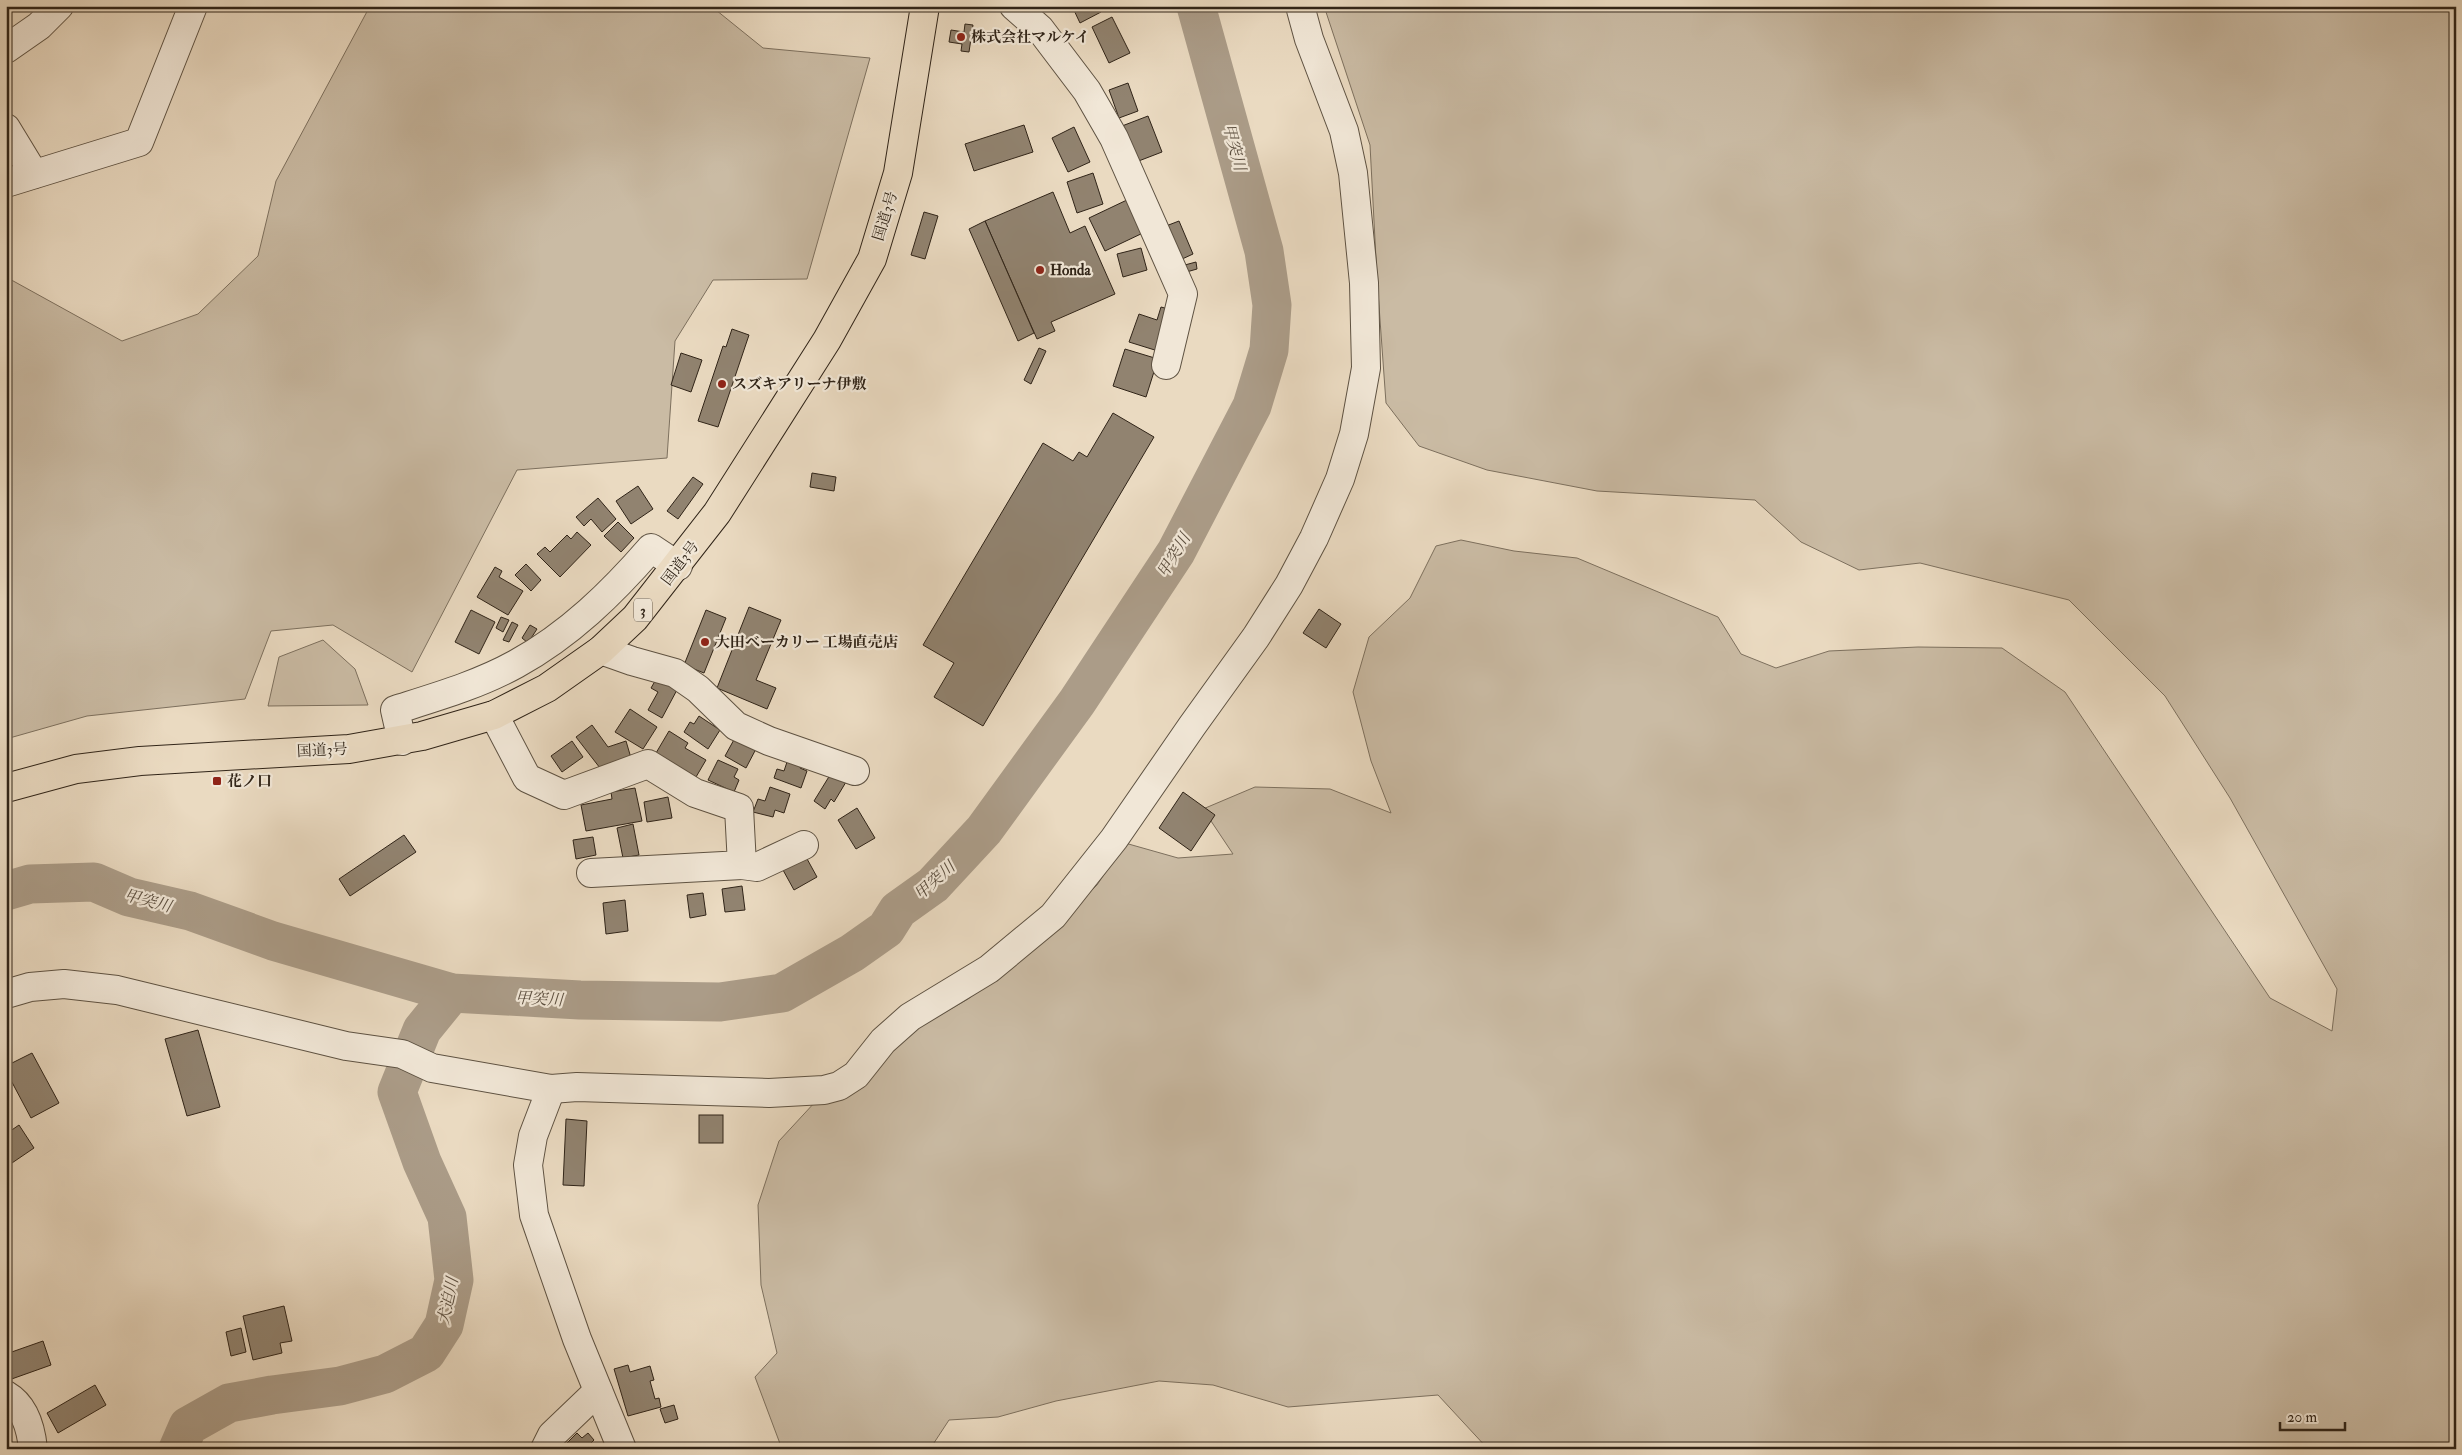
<svg xmlns="http://www.w3.org/2000/svg" width="2462" height="1455" viewBox="0 0 2462 1455" font-family="'IM FELL Double Pica','Noto Serif JP',serif">
<rect width="100%" height="100%" fill="#eadac1"/>
<filter id="stains"><feTurbulence type="fractalNoise" baseFrequency=".004" numOctaves="4"/><feColorMatrix values="0 0 0 0 .2 0 0 0 0 .09 0 0 0 0 .02 0 0 0 .5 -.17"/></filter>
<radialGradient id="worn" r=".72"><stop offset=".6" stop-color="#630" stop-opacity="0"/><stop offset="1" stop-color="#630" stop-opacity=".3"/></radialGradient>
<g fill="#cabba4" stroke="#7d705e">
<polygon points="370,6 711,6 763,48 870,58 807,279 713,280 675,341 667,458 517,470 412,672 333,625 271,631 245,699 87,716 6,739 6,277 122,341 198,314 258,256 276,181"/>
<polygon points="1324,6 2456,6 2456,1449 1488,1449 1438,1395 1288,1407 1213,1385 1159,1381 1056,1401 998,1417 949,1420 930,1449 782,1449 755,1377 777,1353 761,1285 758,1205 779,1141 816,1101 909,1033 968,999 1032,950 1097,885 1125,843 1178,858 1233,854 1203,809 1255,787 1330,789 1391,813 1371,761 1353,692 1369,637 1410,598 1436,546 1461,540 1514,551 1577,558 1718,617 1741,654 1776,668 1829,651 1918,647 2002,648 2065,692 2270,998 2332,1031 2337,989 2230,798 2165,696 2069,600 1920,563 1859,570 1801,542 1755,500 1597,491 1487,470 1419,446 1386,403 1377,278 1370,145"/>
<polygon points="323,640 355,669 368,705 268,706 279,657"/>
</g>
<g fill="none" stroke-linecap="round" stroke-linejoin="round">
<g stroke="#ab9c88" stroke-width="39">
<polyline points="6,891 30,884 94,882 129,897 190,911 273,941 452,993 580,1000 720,1002 782,993 852,953 886,929 898,910 933,885 984,830 1077,702 1176,552 1252,406 1269,350 1272,305 1264,251 1196,6"/>
<polyline points="178,1449 188,1426 229,1403 272,1395 340,1386 385,1374 426,1353 444,1325 454,1280 447,1217 422,1162 397,1092 422,1030 452,993"/>
</g>
</g>
<g fill="#918370" stroke="#302418">
<polygon points="1072,6 1099,6 1101,12 1080,23"/>
<polygon points="1112,17 1130,53 1109,63 1092,27"/>
<polygon points="965,24 973,25 969,52 961,51 962,44 949,42 951,30 964,32"/>
<polygon points="1128,83 1138,111 1119,118 1109,90"/>
<polygon points="1148,116 1162,152 1136,162 1122,126"/>
<polygon points="1024,125 1033,152 974,171 965,144"/>
<polygon points="1074,127 1090,162 1068,172 1052,138"/>
<polygon points="1093,173 1103,204 1077,213 1067,182"/>
<polygon points="1053,192 1070,233 1085,226 1115,294 1051,322 1055,331 1037,339 985,221"/>
<polygon points="1129,199 1145,232 1105,251 1089,218"/>
<polygon points="924,212 938,216 925,259 911,255"/>
<polygon points="985,221 1034,333 1018,341 969,229"/>
<polygon points="1179,221 1193,254 1180,260 1166,226"/>
<polygon points="1141,248 1147,270 1123,277 1117,254"/>
<polygon points="1196,262 1197,269 1183,273 1181,266"/>
<polygon points="1161,307 1172,310 1158,351 1129,342 1139,314 1157,320"/>
<polygon points="732,329 749,335 718,427 698,421 723,346 726,347"/>
<polygon points="1039,348 1046,351 1031,384 1024,380"/>
<polygon points="1125,349 1158,359 1146,397 1113,386"/>
<polygon points="681,353 702,360 691,392 671,385"/>
<polygon points="1113,413 1154,437 983,726 934,697 954,663 923,645 1043,443 1073,461 1079,452 1087,457"/>
<polygon points="812,473 836,477 834,491 810,487"/>
<polygon points="693,477 703,484 678,519 667,511"/>
<polygon points="638,486 653,509 631,524 616,501"/>
<polygon points="598,498 616,519 602,532 591,519 584,526 576,517"/>
<polygon points="618,522 634,538 621,552 604,536"/>
<polygon points="577,532 591,545 560,577 537,554 545,547 550,552 567,535 571,539"/>
<polygon points="526,564 541,580 531,591 515,575"/>
<polygon points="495,567 502,571 499,577 523,591 508,615 477,597"/>
<polygon points="749,607 781,620 756,680 776,688 767,709 717,688"/>
<polygon points="1319,609 1341,624 1326,648 1303,633"/>
<polygon points="471,610 495,622 479,654 455,642"/>
<polygon points="706,610 726,618 704,673 684,665"/>
<polygon points="501,617 509,620 503,632 496,628"/>
<polygon points="512,622 518,625 509,642 503,640"/>
<polygon points="530,625 537,629 528,643 522,638"/>
<polygon points="658,676 678,688 662,718 648,710 658,692 651,688"/>
<polygon points="630,709 657,727 643,749 615,732"/>
<polygon points="699,716 720,730 708,749 684,732 690,722 694,724"/>
<polygon points="592,725 608,747 626,741 631,758 600,768 576,737"/>
<polygon points="669,731 688,743 685,748 706,760 696,777 656,753"/>
<polygon points="736,736 757,747 746,768 725,756"/>
<polygon points="572,741 583,757 562,772 551,756"/>
<polygon points="788,759 801,764 800,768 807,771 801,788 774,778 777,769 784,771"/>
<polygon points="718,760 738,769 734,777 739,780 734,792 708,780"/>
<polygon points="830,775 846,782 834,802 831,799 825,809 814,801"/>
<polygon points="770,787 790,794 784,813 775,810 773,817 753,812 758,799 765,801"/>
<polygon points="635,788 642,821 586,831 581,805 612,799 611,792"/>
<polygon points="1183,792 1215,815 1191,851 1159,828"/>
<polygon points="668,797 672,818 647,822 644,802"/>
<polygon points="857,808 875,838 856,849 838,820"/>
<polygon points="633,824 639,855 623,858 617,828"/>
<polygon points="404,835 416,852 350,896 339,879"/>
<polygon points="593,837 596,855 576,859 573,840"/>
<polygon points="806,857 817,877 794,890 783,870"/>
<polygon points="742,886 745,910 725,912 722,889"/>
<polygon points="703,893 706,915 690,918 687,895"/>
<polygon points="625,900 628,931 606,934 603,903"/>
<polygon points="198,1030 220,1107 187,1116 165,1039"/>
<polygon points="32,1053 59,1103 31,1118 6,1071 6,1066"/>
<rect x="699" y="1115" width="24" height="28"/>
<polygon points="566,1119 587,1121 584,1186 563,1185"/>
<polygon points="19,1125 34,1148 9,1165 6,1160 6,1134"/>
<polygon points="284,1306 292,1341 280,1343 282,1353 253,1360 243,1316"/>
<polygon points="241,1328 246,1352 231,1356 226,1332"/>
<polygon points="43,1341 51,1365 6,1381 6,1354"/>
<polygon points="628,1365 630,1372 650,1366 654,1380 650,1381 655,1399 659,1398 661,1407 628,1416 614,1369"/>
<polygon points="95,1385 106,1405 58,1433 47,1413"/>
<polygon points="674,1405 678,1419 665,1423 660,1409"/>
<polygon points="577,1433 582,1438 588,1433 594,1440 589,1445 593,1449 561,1449"/>
</g>
<g fill="none" stroke-linecap="round" stroke-linejoin="round">
<g stroke="#5e5242" stroke-width="30">
<g id="minor">
<polyline points="1014,6 1040,29 1087,91 1114,138 1183,294 1166,365"/>
<polyline points="6,49 39,26 59,6"/>
<polyline points="6,128 34,174"/>
<polyline points="6,183 139,142 193,6"/>
<polyline points="601,650 632,661 675,673 698,689 736,726 769,741 855,771"/>
<polyline points="494,715 527,778 564,795 648,764 695,793 739,808 742,865 591,873"/>
<path d="M402 741 395 710C436 697 478 685 516 664 569 635 612 593 651 548L678 566"/>
<polyline points="742,865 757,867 804,845"/>
<polyline points="6,994 30,987 64,984 117,990 346,1046 402,1054 432,1068 551,1089 577,1087 769,1093 824,1090 839,1086 856,1075 883,1041 910,1017 989,969 1053,916 1114,839 1192,726 1256,637 1289,585 1314,538 1340,479 1354,434 1366,368 1364,283 1353,173 1344,131 1309,39 1300,6"/>
<polyline points="551,1089 533,1136 528,1165 534,1215 577,1339 622,1449"/>
<path d="M6 1395C25 1406 31 1428 33 1449"/>
<polyline points="545,1449 552,1435 598,1391"/>
</g>
</g>
<g stroke="#302418" stroke-width="30">
<polyline id="highway" points="6,788 76,769 140,761 349,749 422,736 494,715 547,688 601,650 635,618 717,513 827,340 872,259 898,173 925,6"/>
</g>
<use href="#minor" stroke="#f1e7d7" stroke-width="28"/>
<use href="#highway" stroke="#eadac1" stroke-width="28"/>
</g>
<g fill="#8f2418" stroke="#f1e7d7" stroke-width="2">
<circle cx="961" cy="37" r="5"/>
<circle cx="1040" cy="270" r="5"/>
<circle cx="722" cy="384" r="5"/>
<circle cx="705" cy="642" r="5"/>
<rect x="212" y="776" width="10" height="10" rx="2.5"/>
</g>
<g text-anchor="middle" stroke-width="4.5" stroke-linejoin="round" paint-order="stroke">
<rect fill="#f1e7d7" stroke="#6a5e51" stroke-width="1" x="634" y="598.5" width="18" height="23" rx="4"/>
<g font-size="14" font-weight="bold" fill="#302418">
<text x="643" y="615">3</text>
</g>
<g font-size="15" font-weight="bold" fill="#302418" stroke="#f1e7d7" text-anchor="start">
<text x="971" y="42">株式会社マルケイ</text>
<text x="1050" y="275">Honda</text>
<text x="732" y="389">スズキアリーナ伊敷</text>
<text x="715" y="647">大田ベーカリー 工場直売店</text>
<text x="227" y="786">花ノ口</text>
</g>
<g font-size="15" fill="#302418" stroke="#f1e7d7">
<text transform="translate(885 216) rotate(-73)" y="5">国道3号</text>
<text transform="translate(680 563) rotate(-53)" y="5">国道3号</text>
<text transform="translate(322 750) rotate(-3)" y="5">国道3号</text>
</g>
<g font-size="16" font-style="italic" fill="#5b4e3f" stroke="#f1e7d7">
<text transform="translate(1235 147) rotate(75)" y="6">甲突川</text>
<text transform="translate(1173 555) rotate(-59)" y="6">甲突川</text>
<text transform="translate(934 880) rotate(-42)" y="6">甲突川</text>
<text transform="translate(148 900) rotate(15)" y="6">甲突川</text>
<text transform="translate(539 998) rotate(3)" y="6">甲突川</text>
<text transform="translate(447 1301) rotate(-78)" y="6">犬迫川</text>
</g>
</g>
<rect width="2462" height="1455" fill="none" stroke="#eadac1" stroke-width="25"/>
<rect x="8" y="8" width="2447" height="1440" fill="none" stroke="#302418" stroke-width="2.5"/>
<rect x="12" y="12" width="2437" height="1430" fill="none" stroke="#302418"/>
<path d="M2280 1422v8h65v-8" fill="none" stroke="#302418" stroke-width="2.5"/>
<text x="2287" y="1422" font-size="15" fill="#302418" stroke="#f1e7d7" stroke-width="4" paint-order="stroke">20 m</text>
<rect width="100%" height="100%" filter="url(#stains)"/>
<rect width="100%" height="100%" fill="url(#worn)"/>
</svg>
